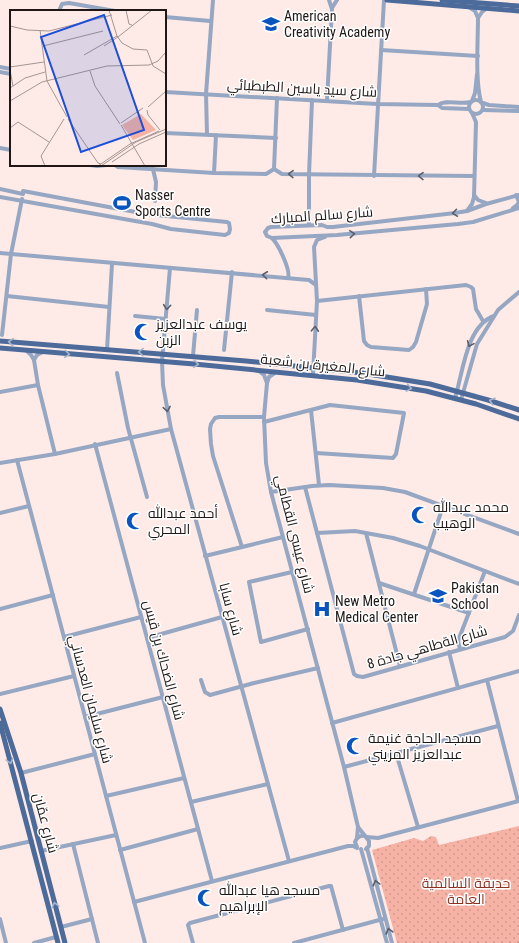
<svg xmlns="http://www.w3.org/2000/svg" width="519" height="943" viewBox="0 0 519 943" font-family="'Roboto Condensed',Cairo,sans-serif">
<defs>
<pattern id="park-dots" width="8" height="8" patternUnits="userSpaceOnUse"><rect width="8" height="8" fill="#f6b2a4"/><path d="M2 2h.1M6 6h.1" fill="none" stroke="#d2988c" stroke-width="1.8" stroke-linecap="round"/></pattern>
</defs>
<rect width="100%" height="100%" fill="#feebe7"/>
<polygon fill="url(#park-dots)" points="519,826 519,943 397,943 372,850 414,838 423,841 431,836 436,837 439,845"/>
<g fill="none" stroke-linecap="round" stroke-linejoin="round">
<g stroke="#96a7c3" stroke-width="4">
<path d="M469 7 475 11 478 18C478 42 475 80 481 102"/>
<polyline points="332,8 337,0"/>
<polyline points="59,11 62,4 69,3 115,11"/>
<polyline points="165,17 210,21"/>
<polyline points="478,18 482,12 487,8"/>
<polyline points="381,50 478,56"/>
<polyline points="0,67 11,69"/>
<polyline points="0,72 11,74"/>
<polyline points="165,92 377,104 438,105 442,108 469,109"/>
<circle cx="476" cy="107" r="7"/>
<polyline points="327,100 332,9 329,0"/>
<polyline points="472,101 475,93 477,74"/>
<polyline points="483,103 489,105 519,107"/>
<path d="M438 105C446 99 460 105 471 102"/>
<polyline points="483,110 519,111"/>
<polyline points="165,133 276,138"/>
<polyline points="207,134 206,94 213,0"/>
<polyline points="0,148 11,150"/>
<polyline points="90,165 97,166 107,165"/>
<polyline points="115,165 118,167 214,173 266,174 274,169"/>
<polyline points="152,165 156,182 155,201"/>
<polyline points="274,169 282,174 474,176"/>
<polyline points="274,169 277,98"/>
<polyline points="214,173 216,135"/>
<polyline points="374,176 384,0"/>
<polyline points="0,189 23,194 23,191 146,214 227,222 229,223 230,229 229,233 225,235 171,229 152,224 0,197"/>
<polyline points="474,195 478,200 486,203"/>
<polyline points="519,195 486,204 467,211 455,213 333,227 327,227 322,225 271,227 268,228 265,232 267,236 272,238 337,235 458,224 473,222 519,208"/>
<polyline points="513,208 517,205 519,202 516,195"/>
<polyline points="467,211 472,204 474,197 476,122 472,113"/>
<polyline points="309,225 309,175 312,100"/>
<path d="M272 238C278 244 291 270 288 278"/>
<polyline points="0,253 309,280 316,285"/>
<polyline points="170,268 162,361 163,385 171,429 289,861"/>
<polyline points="7,296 109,307"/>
<polyline points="359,296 364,341 367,345 371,347 409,350 413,347 416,342 427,304 426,289"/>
<polyline points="317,301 466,285 471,287 473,289 476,309 483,321"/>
<polyline points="267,310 316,315"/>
<polyline points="135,316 166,319"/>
<polyline points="2,335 11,254 22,199"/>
<polyline points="26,350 31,355 34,360 38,385 55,454"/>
<polyline points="107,350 112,264"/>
<polyline points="224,350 232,272"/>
<polyline points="193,356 197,310"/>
<polyline points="34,360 37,355 43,352"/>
<polyline points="259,371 264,375 267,383"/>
<polyline points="276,372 269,377 267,383 264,417 266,463 271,492 344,767 358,827 357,838"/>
<polyline points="117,373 128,428 147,497"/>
<polyline points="313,374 317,301 314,247 317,240 325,237"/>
<polyline points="0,392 38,385"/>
<path d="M455 398C463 373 466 326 494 316"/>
<polyline points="461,400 477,344 498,310 519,292"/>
<polyline points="311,410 319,485"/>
<polyline points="264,422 330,405 404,413 396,454 393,458 316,453"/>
<polyline points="95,444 212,881"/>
<polyline points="17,460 145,943"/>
<polyline points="0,463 55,454 171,429"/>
<polyline points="305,487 354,674 357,676 363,677 505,637 513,631 519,615"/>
<polyline points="271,492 312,486 329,485 383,488 405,492 519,534"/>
<polyline points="0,513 29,506"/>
<polyline points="317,533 355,531 393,538 420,546 519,584"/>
<polyline points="366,533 400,666"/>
<polyline points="242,547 213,456 211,444 210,429 211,424 215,418 219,417 264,417"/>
<polyline points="205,556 283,537"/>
<polyline points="292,572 249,582 261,642 308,629"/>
<polyline points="379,583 469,613"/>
<polyline points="414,594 443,506"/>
<polyline points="0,609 53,595"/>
<polyline points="64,637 141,617"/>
<polyline points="147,638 222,617"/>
<polyline points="460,649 458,641 485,571"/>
<polyline points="449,652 458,688"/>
<polyline points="201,680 205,692 210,695 254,683 318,668"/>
<polyline points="487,680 518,801"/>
<polyline points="0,694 74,676"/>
<polyline points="85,717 163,697"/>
<polyline points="332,723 519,671"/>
<polyline points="396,753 418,827"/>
<polyline points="344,767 498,726"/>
<polyline points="21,773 95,754"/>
<polyline points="106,796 184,778"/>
<polyline points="191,802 268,784"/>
<polyline points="358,827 369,841 369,846 366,849"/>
<polyline points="367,837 378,838 519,801"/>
<polyline points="73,844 98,943"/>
<path d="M357 847 355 842C357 837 360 835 365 836"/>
<polyline points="0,848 32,841"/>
<polyline points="367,848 392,943"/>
<polyline points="361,849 387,943"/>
<polyline points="120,850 198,829"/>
<polyline points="41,851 116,835"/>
<polyline points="134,902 348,846 353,846 357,848"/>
<polyline points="0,919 6,943"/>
<polyline points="61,927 92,919"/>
<polyline points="34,943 56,937"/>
<polyline points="193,943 188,925 190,923 329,886 331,886 343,930"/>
<polyline points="294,943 383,919"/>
</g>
<g stroke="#4c6a9a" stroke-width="5">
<polyline points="387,0 519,11"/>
<polyline points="442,0 519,6"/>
<polyline points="0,341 246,361 362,373 430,384 488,400 519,410"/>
<polyline points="0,348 194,364 357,380 426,391 476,404 519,419"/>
<polyline points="0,709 21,773 65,943"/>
<polyline points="0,723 58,943"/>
</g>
</g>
<defs><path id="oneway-chevron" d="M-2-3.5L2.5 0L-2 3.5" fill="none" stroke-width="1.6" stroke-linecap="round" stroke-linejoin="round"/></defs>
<g stroke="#5a5f6c">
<use href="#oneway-chevron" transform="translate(291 174) rotate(-178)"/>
<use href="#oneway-chevron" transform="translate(421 176) rotate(-179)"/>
<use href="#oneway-chevron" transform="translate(455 213) rotate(172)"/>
<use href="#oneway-chevron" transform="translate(352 234) rotate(-5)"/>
<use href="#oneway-chevron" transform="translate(265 275) rotate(-174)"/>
<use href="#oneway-chevron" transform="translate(167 307) rotate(95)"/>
<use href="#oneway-chevron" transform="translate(315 329) rotate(-87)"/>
<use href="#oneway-chevron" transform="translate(470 344) rotate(114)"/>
<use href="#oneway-chevron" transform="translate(167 409) rotate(80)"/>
<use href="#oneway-chevron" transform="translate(376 883) rotate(-105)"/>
<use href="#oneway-chevron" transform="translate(389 931) rotate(-106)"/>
</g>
<g stroke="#a6b4cc">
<use href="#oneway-chevron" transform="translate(11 342) rotate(-175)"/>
<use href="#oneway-chevron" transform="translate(141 352) rotate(-176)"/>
<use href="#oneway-chevron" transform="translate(67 354) rotate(5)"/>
<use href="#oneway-chevron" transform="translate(196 364) rotate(5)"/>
<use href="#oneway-chevron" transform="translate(409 388) rotate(10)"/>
<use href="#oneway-chevron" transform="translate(492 401) rotate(-163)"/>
<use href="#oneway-chevron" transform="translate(10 761) rotate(75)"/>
<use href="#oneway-chevron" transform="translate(55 905) rotate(-104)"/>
</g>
<defs>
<g id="school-bare" transform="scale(1.38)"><path d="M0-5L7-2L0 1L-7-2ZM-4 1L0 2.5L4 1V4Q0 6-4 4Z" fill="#0954be" stroke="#fff" stroke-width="2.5" paint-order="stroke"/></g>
<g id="stadium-bare" transform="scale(1.38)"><path d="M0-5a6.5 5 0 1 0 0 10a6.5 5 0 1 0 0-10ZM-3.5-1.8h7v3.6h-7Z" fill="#0954be" stroke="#fff" stroke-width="2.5" paint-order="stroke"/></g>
<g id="mosque-bare" transform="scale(1.38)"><path d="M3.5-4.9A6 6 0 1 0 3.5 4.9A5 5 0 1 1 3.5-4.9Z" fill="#0954be" stroke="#fff" stroke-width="2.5" paint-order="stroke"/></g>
<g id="hospital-bare" transform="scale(1.38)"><path d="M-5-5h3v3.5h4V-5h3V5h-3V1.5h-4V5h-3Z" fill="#0954be" stroke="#fff" stroke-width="2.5" paint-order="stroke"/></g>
</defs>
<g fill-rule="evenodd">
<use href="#school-bare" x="271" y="24"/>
<use href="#stadium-bare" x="122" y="203"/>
<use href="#mosque-bare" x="143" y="332"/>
<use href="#mosque-bare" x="420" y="515"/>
<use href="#mosque-bare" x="135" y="521"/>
<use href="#school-bare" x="438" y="596"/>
<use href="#hospital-bare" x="322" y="609"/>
<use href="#mosque-bare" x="355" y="746"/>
<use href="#mosque-bare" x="206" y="898"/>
</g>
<g text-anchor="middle" stroke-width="3" stroke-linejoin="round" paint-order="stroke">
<g font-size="14" fill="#1f1715" stroke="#fff" text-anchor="start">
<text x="284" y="21">American<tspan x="284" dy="16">Creativity Academy</tspan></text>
<text x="135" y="200">Nasser<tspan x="135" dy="16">Sports Centre</tspan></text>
<text x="156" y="329">يوسف عبدالعزيز<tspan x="156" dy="16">الزبن</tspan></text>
<text x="433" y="512">محمد عبدالله<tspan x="433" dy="16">الوهيب</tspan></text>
<text x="148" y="518">أحمد عبدالله<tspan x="148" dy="16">المحري</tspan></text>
<text x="451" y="593">Pakistan<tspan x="451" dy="16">School</tspan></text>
<text x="335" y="606">New Metro<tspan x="335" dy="16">Medical Center</tspan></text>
<text x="368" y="743">مسجد الحاجة غنيمة<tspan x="368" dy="16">عبدالعزيز المزيني</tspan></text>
<text x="219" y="895">مسجد هيا عبدالله<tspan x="219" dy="16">الإبراهيم</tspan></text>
</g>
<g font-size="14" fill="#1f1715" stroke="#fff">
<text transform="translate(302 88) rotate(3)" y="5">شارع سيد ياسين الطبطبائي</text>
<text transform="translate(322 215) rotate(-4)" y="5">شارع سالم المبارك</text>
<text transform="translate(323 365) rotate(6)" y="5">شارع المغيرة بن شعبة</text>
<text transform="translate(295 534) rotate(76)" y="5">شارع عيسى القطامي</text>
<text transform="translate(231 609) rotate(75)" y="5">شارع سابا</text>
<text transform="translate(427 647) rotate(-16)" y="5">شارع الةطاهي جادة 8</text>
<text transform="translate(164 660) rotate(75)" y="5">شارع الضحاك بن قيس</text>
<text transform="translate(91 699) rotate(75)" y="5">شارع سليمان العدساني</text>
<text transform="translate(46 823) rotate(75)" y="5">شارع عمّان</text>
</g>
<g font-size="14" fill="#8e3120" stroke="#fff">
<text x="466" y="888">حديقة السالمية<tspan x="466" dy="16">العامة</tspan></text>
</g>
</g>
<g transform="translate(10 10)">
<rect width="156" height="156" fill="#feebe7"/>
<path d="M131 104 146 120 123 130 112 115Z" fill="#f6b2a4"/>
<path fill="none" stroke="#a59693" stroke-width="1" d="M99 0 107 26 112 33 123 39 137 40 143 56 156 64M116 0 119 14 122 15M0 16 17 20 39 21 102 5M30 20 37 71 57 107M108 27 142 0M33 36 93 21M94 36 108 27M74 45 107 26M0 57 34 52M0 60 3 76M80 61 85 76 110 114M0 78 15 68 35 62M0 91 32 72 97 56 139 55 148 51 156 42M138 97 156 81M137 100 138 105 150 120M58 109 88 153 91 154M111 113 133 98M111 115 135 156M0 118 8 112 39 132M102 152 129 134 156 122M35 156 31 146 54 109M88 156 120 134 149 121M91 156 126 132 156 119"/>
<path fill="#1d4ed8" fill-opacity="0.15" stroke="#1d4ed8" stroke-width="2" d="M94 5 134 120 71 142 31 27Z"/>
<rect width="156" height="156" fill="none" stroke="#1f1715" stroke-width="2"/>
</g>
</svg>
